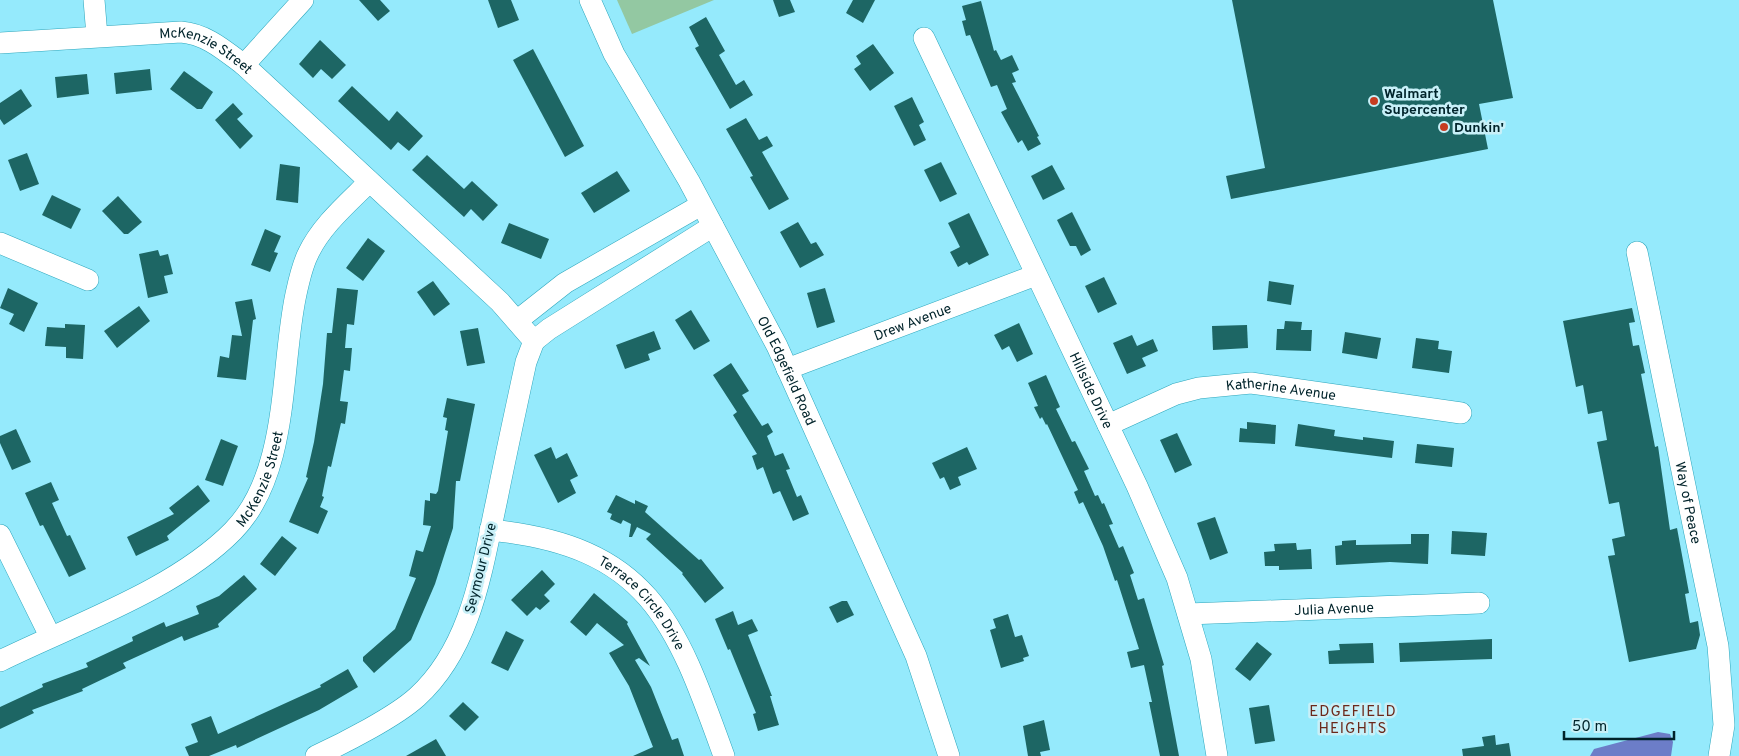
<svg xmlns="http://www.w3.org/2000/svg" width="1739" height="756" viewBox="0 0 1739 756" font-family="Overpass,sans-serif">
<rect width="100%" height="100%" fill="#95eafc"/>
<polygon fill="#93c8a2" points="617,0 714,0 632,34"/>
<polygon fill="#6c7dc8" points="1658,732 1670,734 1673,742 1671,756 1590,756 1594,749"/>
<g fill="#1d6664">
<polygon points="359,0 380,0 390,11 378,21"/>
<polygon points="488,0 511,0 519,20 498,28"/>
<polygon points="773,0 790,0 795,12 779,17"/>
<polygon points="853,0 875,0 863,23 846,13"/>
<polygon points="1232,0 1493,0 1513,98 1479,104 1488,149 1231,199 1226,176 1265,168"/>
<polygon points="981,1 994,51 996,50 1001,60 1012,55 1019,70 1012,73 1016,82 1012,83 1039,136 1037,137 1041,144 1028,151 1022,140 1018,143 1001,112 1007,109 997,85 991,87 970,35 966,36 962,21 966,20 962,6"/>
<polygon points="706,17 725,51 719,55 736,85 744,80 753,95 730,109 695,48 699,46 689,27"/>
<polygon points="320,40 346,65 332,79 321,69 313,78 299,64"/>
<polygon points="873,44 894,73 870,91 854,69 861,64 856,56"/>
<polygon points="533,49 584,146 565,157 513,60"/>
<polygon points="150,69 152,90 116,94 114,73"/>
<polygon points="184,71 213,92 202,109 197,109 170,89"/>
<polygon points="87,74 89,94 57,98 55,77"/>
<polygon points="352,86 389,121 397,111 423,136 409,151 398,142 391,150 338,101"/>
<polygon points="21,89 32,106 4,125 0,119 0,103"/>
<polygon points="912,97 924,122 919,125 926,140 914,146 894,106"/>
<polygon points="233,103 243,114 237,119 253,136 240,149 215,120"/>
<polygon points="746,118 759,140 767,136 773,146 762,152 789,199 769,210 750,177 753,176 726,129"/>
<polygon points="27,153 39,184 20,191 8,160"/>
<polygon points="427,155 464,189 472,181 498,205 483,221 471,209 464,217 412,170"/>
<polygon points="941,162 957,194 940,202 924,170"/>
<polygon points="280,164 300,167 298,203 276,200"/>
<polygon points="1052,165 1065,189 1043,200 1031,176"/>
<polygon points="617,171 630,191 594,213 581,193"/>
<polygon points="52,195 81,209 71,229 42,215"/>
<polygon points="118,196 142,222 128,234 124,234 102,211"/>
<polygon points="1072,212 1091,250 1081,256 1076,246 1070,246 1057,220"/>
<polygon points="969,213 989,255 969,265 967,262 958,267 950,252 960,247 948,223"/>
<polygon points="798,222 811,244 816,242 824,255 800,268 780,232"/>
<polygon points="509,223 549,239 541,259 501,243"/>
<polygon points="265,229 281,236 274,252 278,253 270,272 251,265"/>
<polygon points="368,238 385,251 363,281 346,268"/>
<polygon points="158,250 160,256 168,254 173,274 164,276 168,293 148,298 139,254"/>
<polygon points="1104,277 1117,304 1098,313 1085,286"/>
<polygon points="433,281 450,304 434,316 417,292"/>
<polygon points="1269,281 1294,285 1291,305 1267,301"/>
<polygon points="8,288 38,303 24,332 9,324 14,314 0,308"/>
<polygon points="337,288 358,290 354,325 347,324 345,348 352,348 350,371 344,370 340,401 348,402 345,424 341,423 331,467 328,466 322,496 324,497 320,507 328,511 318,534 289,522 308,478 306,477 314,442 323,384 327,333 332,333"/>
<polygon points="825,288 835,322 817,328 807,293"/>
<polygon points="252,299 256,319 253,320 246,380 217,377 220,356 229,358 232,335 242,336 235,302"/>
<polygon points="139,306 150,321 117,348 104,331"/>
<polygon points="1632,308 1635,322 1629,323 1633,346 1639,345 1645,373 1641,374 1655,447 1658,446 1670,530 1677,528 1689,593 1685,594 1690,623 1698,621 1700,635 1696,649 1629,662 1608,556 1615,555 1612,539 1625,536 1619,502 1609,504 1597,442 1607,440 1602,411 1588,414 1583,385 1576,387 1563,321"/>
<polygon points="691,310 710,341 694,350 675,320"/>
<polygon points="1285,321 1302,322 1301,330 1312,330 1311,351 1276,350 1277,329 1284,329"/>
<polygon points="1019,323 1033,354 1017,362 1009,346 1002,350 994,335"/>
<polygon points="65,324 85,325 83,359 66,358 66,347 45,346 47,327 65,328"/>
<polygon points="1247,325 1248,348 1213,350 1212,326"/>
<polygon points="478,328 485,363 467,366 460,331"/>
<polygon points="654,331 661,349 648,354 650,360 625,369 616,345"/>
<polygon points="1345,332 1381,338 1377,359 1342,353"/>
<polygon points="1132,335 1137,346 1153,339 1158,351 1142,358 1146,366 1127,374 1113,343"/>
<polygon points="1416,338 1439,341 1438,349 1452,351 1449,373 1412,368"/>
<polygon points="731,363 749,391 742,395 762,426 768,423 773,432 767,436 775,456 783,453 790,469 786,470 797,497 801,495 809,514 793,521 780,491 773,494 763,467 757,470 752,456 757,454 733,415 737,412 713,375"/>
<polygon points="1046,375 1060,407 1056,409 1072,442 1075,441 1089,469 1084,471 1095,496 1098,495 1102,504 1104,503 1113,524 1109,525 1119,548 1123,546 1134,573 1130,575 1138,600 1144,598 1164,665 1162,666 1179,756 1160,756 1149,702 1152,702 1144,665 1131,668 1127,652 1139,649 1117,580 1115,581 1103,546 1083,502 1079,504 1074,492 1078,490 1047,424 1046,425 1042,417 1040,419 1034,407 1038,406 1028,383"/>
<polygon points="447,398 475,404 460,481 456,481 453,528 435,584 411,640 374,673 363,661 363,657 395,629 416,578 409,576 416,550 423,552 431,526 423,525 425,500 430,501 430,493 436,494 438,491 448,431 445,430 447,418 443,417"/>
<polygon points="1247,422 1276,425 1275,444 1239,442 1240,428 1247,429"/>
<polygon points="1298,424 1335,430 1334,436 1363,440 1363,437 1394,441 1392,458 1295,446"/>
<polygon points="16,429 31,462 12,470 0,443 0,436"/>
<polygon points="1177,433 1192,465 1175,473 1160,440"/>
<polygon points="221,439 238,446 223,486 205,480"/>
<polygon points="1417,444 1454,448 1452,467 1415,463"/>
<polygon points="551,447 556,459 567,453 578,476 570,480 576,493 558,503 534,455"/>
<polygon points="967,447 977,469 958,477 961,485 950,490 944,477 940,479 932,463"/>
<polygon points="51,482 59,500 52,503 67,536 70,535 86,569 69,577 43,525 40,526 25,493"/>
<polygon points="198,485 210,501 167,536 169,540 136,556 127,537 174,514 169,508"/>
<polygon points="616,495 635,504 635,500 648,506 645,512 699,560 701,559 724,588 705,603 682,574 683,573 646,539 651,534 637,527 632,537 629,537 631,524 623,520 621,524 610,519 612,514 607,512"/>
<polygon points="1215,517 1228,553 1210,560 1197,523"/>
<polygon points="1452,531 1487,533 1485,556 1451,554"/>
<polygon points="1411,534 1429,534 1428,564 1390,562 1336,565 1335,546 1342,545 1342,541 1356,540 1356,545 1411,544"/>
<polygon points="282,536 297,548 275,576 260,564"/>
<polygon points="1296,543 1297,550 1311,549 1312,569 1279,570 1279,566 1265,566 1264,552 1275,551 1274,544"/>
<polygon points="542,570 555,584 544,595 550,601 540,610 536,607 527,616 511,600"/>
<polygon points="244,575 257,589 218,624 219,627 184,641 182,636 123,663 126,668 82,689 83,691 32,710 34,713 0,729 0,707 43,687 42,684 88,667 86,663 133,641 132,637 164,622 166,627 199,614 196,606 219,596"/>
<polygon points="594,593 628,622 627,624 650,666 639,658 635,660 651,687 672,740 678,738 684,756 633,756 653,747 629,686 609,653 624,645 597,623 586,636 570,622"/>
<polygon points="842,601 847,601 854,615 837,623 829,607"/>
<polygon points="733,611 738,625 752,619 758,631 748,635 772,696 770,696 779,725 758,731 753,714 756,713 730,649 728,650 715,619"/>
<polygon points="1008,614 1015,637 1022,635 1029,656 1023,658 1024,661 1001,668 990,630 996,628 993,619"/>
<polygon points="506,631 524,640 508,671 491,663"/>
<polygon points="1492,639 1492,659 1400,662 1399,643"/>
<polygon points="1257,642 1272,654 1250,681 1235,669"/>
<polygon points="1373,643 1374,663 1329,664 1328,651 1340,650 1339,644"/>
<polygon points="348,669 358,687 319,710 237,748 236,745 209,756 189,756 185,747 198,742 191,724 211,716 218,734 321,687 320,685"/>
<polygon points="463,702 479,717 465,731 449,716"/>
<polygon points="1269,705 1275,741 1255,744 1249,708"/>
<polygon points="1044,720 1050,750 1040,752 1041,756 1028,756 1023,726"/>
<polygon points="1495,735 1496,745 1509,743 1511,756 1463,756 1462,749 1484,746 1482,737"/>
<polygon points="436,739 446,756 406,756"/>
</g>
<g fill="none" stroke-linecap="round" stroke-linejoin="round">
<g stroke="#2ca6bc" stroke-width="22">
<g id="minor">
<polyline points="94,0 97,36"/>
<path id="s1" d="M590 0 614 54 689 181 777 346 916 656 949 756"/>
<path id="s2" d="M924 38 1137 486 1177 578 1201 659 1217 756"/>
<path id="s3" d="M0 43 181 32C206 34 224 50 244 65L500 302 534 341 526 362C516 408 506 454 497 499 482 568 472 647 417 697 395 717 344 743 316 756"/>
<polyline points="244,65 303,0"/>
<polyline points="0,243 88,280"/>
<path id="s4" d="M1637 252 1718 646 1724 725 1719 756"/>
<polyline points="518,320 565,283 701,205"/>
<polyline points="534,341 549,329 713,226"/>
<path id="s5" d="M787 369 1036 275"/>
<path id="s6" d="M1108 425 1176 394 1199 388 1251 383 1461 413"/>
<path id="s7" d="M490 530C649 546 675 620 724 756"/>
<polyline points="0,535 50,636"/>
<path id="s8" d="M1188 614 1479 603"/>
<path id="s9" d="M0 661C75 624 175 590 233 531 290 473 280 368 296 294 299 280 302 266 308 254 321 226 347 204 369 182"/>
</g>
</g>
<use href="#minor" stroke="#fff" stroke-width="21"/>
</g>
<g fill="#c73c21" stroke="#c8f0f8" stroke-width="2">
<circle cx="1374" cy="101" r="5"/>
<circle cx="1444" cy="127" r="5"/>
</g>
<g text-anchor="middle" stroke-width="5" stroke-linejoin="round" paint-order="stroke">
<g font-size="14" fill="#00232a" stroke="#c8f0f8">
<text dy="5" stroke="none"><textPath href="#s3" startOffset="211">McKenzie Street</textPath></text>
<text dy="5" stroke="none"><textPath href="#s5" startOffset="134">Drew Avenue</textPath></text>
<text dy="5" stroke="none"><textPath href="#s1" startOffset="420">Old Edgefield Road</textPath></text>
<text dy="5" stroke="none"><textPath href="#s2" startOffset="390">Hillside Drive</textPath></text>
<text dy="5" stroke="none"><textPath href="#s6" startOffset="181">Katherine Avenue</textPath></text>
<text dy="5" stroke="none"><textPath href="#s9" startOffset="328">McKenzie Street</textPath></text>
<text dy="5" stroke="none"><textPath href="#s4" startOffset="256">Way of Peace</textPath></text>
<text transform="translate(480 568) rotate(-76)" y="5">Seymour Drive</text>
<text dy="5" stroke="none"><textPath href="#s7" startOffset="176">Terrace Circle Drive</textPath></text>
<text dy="5" stroke="none"><textPath href="#s8" startOffset="146">Julia Avenue</textPath></text>
</g>
<g font-size="14" font-weight="bold" fill="#00232a" stroke="#c8f0f8" text-anchor="start">
<text x="1384" y="98">Walmart<tspan x="1384" dy="16">Supercenter</tspan></text>
<text x="1454" y="132">Dunkin'</text>
</g>
<g font-size="15" letter-spacing="1" fill="#6b281a" stroke="#c8f0f8">
<text x="1353" y="716">EDGEFIELD<tspan x="1353" dy="17">HEIGHTS</tspan></text>
</g>
</g>
<path d="M1564 731v8h110v-8" fill="none" stroke="#00232a" stroke-width="2.5"/>
<text x="1572" y="731" font-size="15" fill="#00232a" stroke="#c8f0f8" stroke-width="4" paint-order="stroke">50 m</text>
</svg>
